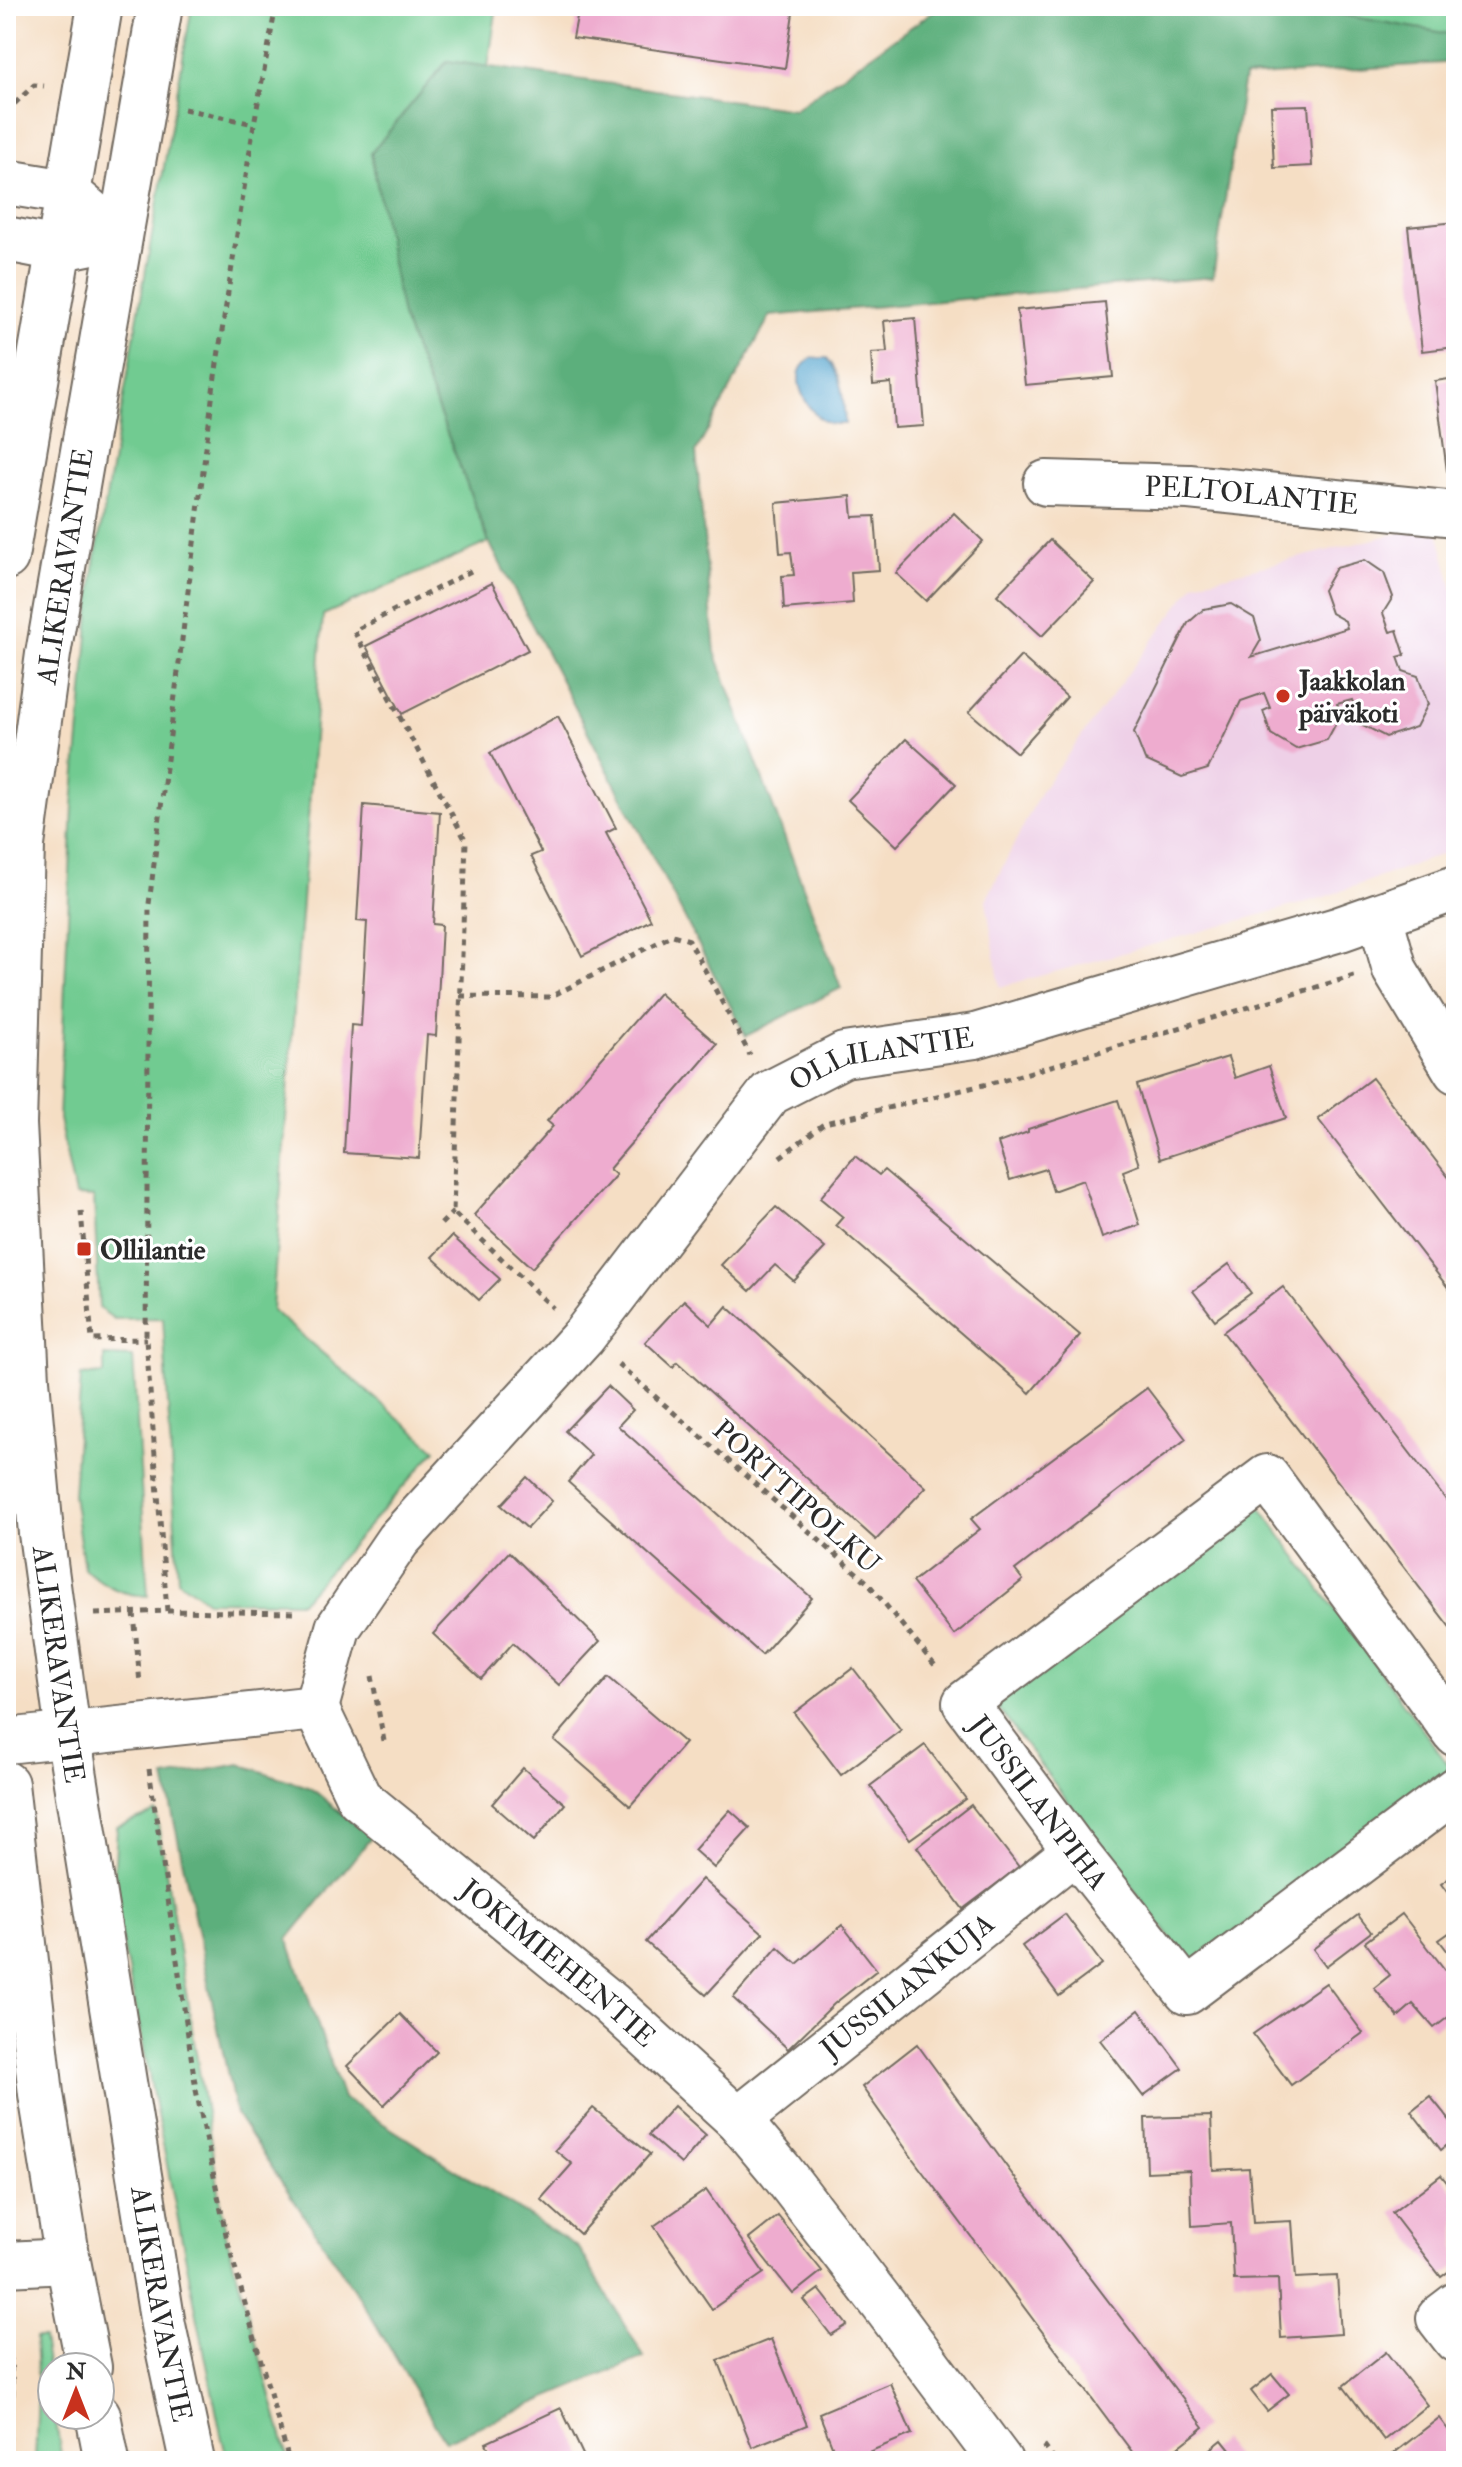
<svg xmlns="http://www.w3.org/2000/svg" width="1462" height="2467" viewBox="0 0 1462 2467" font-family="'IM FELL Double Pica',serif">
<rect width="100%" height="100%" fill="#fff"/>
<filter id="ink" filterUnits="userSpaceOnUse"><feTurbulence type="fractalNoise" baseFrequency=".0125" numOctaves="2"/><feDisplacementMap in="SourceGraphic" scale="16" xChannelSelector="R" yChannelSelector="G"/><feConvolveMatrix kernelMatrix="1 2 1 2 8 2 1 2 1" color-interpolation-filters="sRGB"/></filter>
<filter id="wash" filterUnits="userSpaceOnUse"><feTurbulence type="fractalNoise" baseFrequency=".006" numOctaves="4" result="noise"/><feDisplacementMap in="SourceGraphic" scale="32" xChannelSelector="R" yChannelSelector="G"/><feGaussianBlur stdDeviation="1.8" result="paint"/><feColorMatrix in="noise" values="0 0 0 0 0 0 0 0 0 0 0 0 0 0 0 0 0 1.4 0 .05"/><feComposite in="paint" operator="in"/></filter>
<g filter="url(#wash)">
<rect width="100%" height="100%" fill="#f5dec4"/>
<polygon fill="#eed0e7" points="1436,524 1456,601 1456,849 1325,897 1000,987 986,900 1041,791 1195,583"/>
<g fill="#71cb91" stroke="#4e7b5e" stroke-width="2">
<polygon points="192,6 497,6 488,67 447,61 402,316 489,542 323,615 272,1310 436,1450 301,1602 207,1601 178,1580 163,1318 114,1319 99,1308 94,1197 75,1196 59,1119 73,805 94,567"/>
<polygon points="1306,6 1456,6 1456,35 1308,9"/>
<path d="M104 1356 133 1357 148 1596C120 1595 106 1586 84 1569L73 1495 81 1376 104 1374Z"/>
<polygon points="1258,1504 1452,1770 1191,1965 991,1699"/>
<polygon points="156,1812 227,2239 289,2461 228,2461 221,2435 113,1895 117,1827"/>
<polygon points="35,2338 43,2338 52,2396 52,2415 55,2415 62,2461 35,2461 38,2391"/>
</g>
<g fill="#5caf7b" stroke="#446d53" stroke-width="2">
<polygon points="941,6 1306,6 1309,9 1456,35 1456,62 1244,77 1213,277 770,316 696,452 715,652 841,988 746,1036 489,542 402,316 371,153 447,61 794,109"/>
<polygon points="240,1764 311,1788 371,1838 288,1939 343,2098 579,2248 644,2357 445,2441 363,2303 236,2114 165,1778"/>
</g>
<path fill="#54a5cf" stroke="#40687d" stroke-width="2" d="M812 358H827C842 374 844 403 845 424 839 424 831 425 826 422 810 415 792 384 802 367 804 364 809 360 812 358Z"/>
<g id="blocks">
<g fill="#eeaccf">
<polygon points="579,6 794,6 785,68 573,38"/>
<polygon points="1308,105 1312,166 1274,168 1271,106"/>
<polygon points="1456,222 1456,347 1422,351 1408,227"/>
<polygon points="1105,302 1113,377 1025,385 1017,310"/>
<polygon points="915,318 924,426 894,428 891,383 873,385 871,353 887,352 884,321"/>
<polygon points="1456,378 1456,470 1447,471 1435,381"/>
<polygon points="851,496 853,517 875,516 879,570 851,572 853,603 784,609 782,576 794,575 791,552 780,553 776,503"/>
<polygon points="954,513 983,541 926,601 896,573"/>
<polygon points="1050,540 1094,582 1042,636 997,595"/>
<polygon points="1365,560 1384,573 1393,597 1383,613 1390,632 1397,630 1405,655 1398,657 1403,671 1418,676 1428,704 1416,727 1386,737 1361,724 1352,700 1337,704 1341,714 1327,740 1296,749 1271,734 1263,711 1270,708 1264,693 1241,701 1208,769 1182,777 1145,760 1134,732 1188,623 1204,609 1231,604 1254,618 1261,640 1251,657 1347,628 1345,621 1331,613 1323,590 1336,568"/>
<polygon points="492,583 528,650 402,714 366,646"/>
<polygon points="1021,656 1067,697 1017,753 969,712"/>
<polygon points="558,716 616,828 606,833 651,920 582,956 531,856 541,852 490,753"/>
<polygon points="906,739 956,784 897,846 848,800"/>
<polygon points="364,805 440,812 433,924 442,925 436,1036 427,1035 419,1158 344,1153 351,1025 361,1026 367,922 357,921"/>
<polygon points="659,993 717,1044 609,1169 616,1175 532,1268 474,1215 553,1126 547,1121"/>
<polygon points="1228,1057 1235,1078 1269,1066 1286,1118 1160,1159 1137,1085"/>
<polygon points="1372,1078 1456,1187 1456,1298 1318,1119"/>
<polygon points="1118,1100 1139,1165 1123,1171 1140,1225 1102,1238 1083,1180 1053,1191 1046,1169 1010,1180 998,1143 1028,1132 1028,1129"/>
<polygon points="855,1156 879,1175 884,1170 1080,1335 1030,1393 836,1225 843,1217 820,1198"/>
<polygon points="776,1207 825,1248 794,1281 775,1265 750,1291 721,1265"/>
<polygon points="452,1236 500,1279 479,1300 432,1257"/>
<polygon points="1229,1264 1251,1293 1215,1320 1193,1291"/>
<polygon points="1283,1287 1456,1513 1456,1635 1223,1332"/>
<polygon points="684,1300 711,1325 727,1306 926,1487 876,1540 677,1362 673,1367 645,1342"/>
<polygon points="608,1386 633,1410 618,1426 812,1598 762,1655 568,1482 591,1455 565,1431"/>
<polygon points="1147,1388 1186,1439 1015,1570 1023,1580 954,1635 912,1582 980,1529 971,1519"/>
<polygon points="527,1477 552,1501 527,1528 501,1505"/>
<polygon points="509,1552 600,1641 559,1685 513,1643 481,1679 433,1634"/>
<polygon points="853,1668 901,1730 841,1775 794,1713"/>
<polygon points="608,1677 685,1743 630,1806 554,1740"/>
<polygon points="925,1745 966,1799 910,1839 870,1786"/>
<polygon points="523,1768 565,1804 534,1841 492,1804"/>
<polygon points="971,1805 1019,1867 963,1909 917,1847"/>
<polygon points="730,1810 750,1828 714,1868 694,1850"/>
<polygon points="1456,1873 1456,1904 1441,1884"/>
<polygon points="702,1879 763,1933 706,1995 646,1942"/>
<polygon points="1065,1914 1102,1964 1059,1996 1022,1946"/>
<polygon points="1402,1914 1456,1984 1456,2011 1434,2028 1413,2004 1398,2017 1374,1988 1390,1975 1365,1942"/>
<polygon points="1358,1915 1371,1932 1326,1966 1313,1949"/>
<polygon points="842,1925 877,1970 834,2004 788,2049 733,1998 778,1947 797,1964"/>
<polygon points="1456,1928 1456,1962 1439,1940"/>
<polygon points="1326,1983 1363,2033 1291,2085 1253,2034"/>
<polygon points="1139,2010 1182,2068 1143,2096 1100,2040"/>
<polygon points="400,2014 437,2052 384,2105 347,2066"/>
<polygon points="917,2044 1023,2189 1204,2427 1161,2461 1139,2461 913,2159 862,2087"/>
<polygon points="1430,2096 1456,2128 1456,2138 1441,2150 1411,2111"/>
<polygon points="674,2106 706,2135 681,2164 648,2135"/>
<polygon points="593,2108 650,2154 580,2234 541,2199 572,2164 555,2150"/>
<polygon points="1211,2116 1213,2170 1249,2168 1253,2223 1292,2221 1296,2278 1337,2276 1341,2334 1281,2338 1278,2279 1234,2280 1231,2223 1192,2226 1190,2170 1147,2172 1145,2118"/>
<polygon points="1441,2175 1456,2194 1456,2266 1441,2277 1392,2213"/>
<polygon points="706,2190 764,2273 712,2309 654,2226"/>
<polygon points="778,2216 822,2271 793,2294 749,2239"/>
<polygon points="819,2289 847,2325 831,2335 804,2300"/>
<polygon points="771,2339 807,2425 752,2447 718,2360"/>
<polygon points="1386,2352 1427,2405 1384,2440 1343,2386"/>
<polygon points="1272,2374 1289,2394 1267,2411 1251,2391"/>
<polygon points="890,2383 912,2434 847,2461 838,2461 819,2413"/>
<polygon points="561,2408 586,2461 494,2461 486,2443"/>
<polygon points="1439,2418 1456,2440 1456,2461 1398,2461 1393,2454"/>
<polygon points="1222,2440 1239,2461 1196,2461"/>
</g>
</g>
</g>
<g filter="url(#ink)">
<use href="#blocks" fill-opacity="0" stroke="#726a61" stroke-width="2"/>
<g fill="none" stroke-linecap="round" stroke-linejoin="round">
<g stroke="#726a61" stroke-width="48">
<g id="minor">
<polyline points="6,182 67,192 119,236"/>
<polyline points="6,239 58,249 97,241"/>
<path id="s1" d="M1046 483 1189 487 1456 514"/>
<polyline points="1380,916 1395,970 1456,1071"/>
<path id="s2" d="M316 1708 338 1628 398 1540 583 1337 770 1093 844 1055 975 1036 1340 929 1456 888"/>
<path id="s3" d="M1456 1734 1267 1477 965 1703 1075 1851 1187 1992 1456 1789"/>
<path id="s4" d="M6 1741 316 1708 359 1798 610 2003 738 2120 780 2170 886 2308 1000 2461"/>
<path id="s5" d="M738 2120 1075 1851"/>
<polyline points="6,2264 68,2261"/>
<polyline points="1456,2305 1439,2318 1456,2340"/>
</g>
</g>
<g stroke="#726a61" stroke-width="48">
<g id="major">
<path id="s6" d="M160 6 48 654 22 845 14 1124 27 1380 41 1533 68 1733 163 2325 192 2461"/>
<polyline points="6,557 100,6"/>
<polyline points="6,1784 41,2094 68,2261 89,2367"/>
<polyline points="98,2415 107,2461"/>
</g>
</g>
<g stroke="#726a61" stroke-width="5" stroke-dasharray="6 6" stroke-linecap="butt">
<polyline points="184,109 254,124"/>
<polyline points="6,112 34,85 44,86"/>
<polyline points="471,571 354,631 466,841 453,1212 553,1308"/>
<polyline points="460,996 550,997 673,935 689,940 750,1055"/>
<polyline points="780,1157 825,1123 1004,1080 1354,976"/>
<polyline points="81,1211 92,1340 146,1339"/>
<polyline points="441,1224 453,1212"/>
<polyline points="618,1364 867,1582 937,1668"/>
<polyline points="167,1611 146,1339 149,904 214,383 254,124 276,6"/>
<polyline points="134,1613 140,1684"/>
<polyline points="95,1614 167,1611 297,1613"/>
<polyline points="372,1676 384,1741"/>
<polyline points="149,1769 196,2090 227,2239 289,2461"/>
<polyline points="7,2306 13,2392 8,2461"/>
<polyline points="1044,2446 1055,2461"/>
</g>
<use href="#minor" stroke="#fff" stroke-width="44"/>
<use href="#major" stroke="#fff" stroke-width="44"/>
</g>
</g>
<g fill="#c8321e" stroke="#fff" stroke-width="3">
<circle cx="1283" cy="696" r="8"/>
<rect x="76" y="1241" width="16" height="16" rx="4"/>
</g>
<g text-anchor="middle" stroke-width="6" stroke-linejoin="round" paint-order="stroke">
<g font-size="28" fill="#2b2b2b" stroke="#fff">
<text dy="10" stroke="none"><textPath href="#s1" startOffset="206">PELTOLANTIE</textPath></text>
<text transform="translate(64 566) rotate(-81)" y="10">ALIKERAVANTIE</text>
<text dy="10" stroke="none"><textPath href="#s2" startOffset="890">OLLILANTIE</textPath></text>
<text transform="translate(797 1496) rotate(42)" y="10">PORTTIPOLKU</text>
<text dy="10" stroke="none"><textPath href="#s6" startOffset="1672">ALIKERAVANTIE</textPath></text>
<text dy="10" stroke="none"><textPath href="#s3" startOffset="820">JUSSILANPIHA</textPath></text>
<text dy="10" stroke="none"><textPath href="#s4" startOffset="670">JOKIMIEHENTIE</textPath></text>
<text dy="10" stroke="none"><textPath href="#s5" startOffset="216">JUSSILANKUJA</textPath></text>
<text dy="10" stroke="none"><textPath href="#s6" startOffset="2320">ALIKERAVANTIE</textPath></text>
</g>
<g font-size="28" font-weight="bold" fill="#2b2b2b" stroke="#fff" text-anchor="start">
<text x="1299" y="690">Jaakkolan<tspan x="1299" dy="32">päiväkoti</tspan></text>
<text x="100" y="1259">Ollilantie</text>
</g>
</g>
<rect width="1462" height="2467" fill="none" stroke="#fff" stroke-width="32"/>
<g transform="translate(76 2391)"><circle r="38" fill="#ffffff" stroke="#aaaaaa" stroke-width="2"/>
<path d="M0-6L14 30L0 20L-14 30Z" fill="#c8321e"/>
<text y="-12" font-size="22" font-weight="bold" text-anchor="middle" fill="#2b2b2b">N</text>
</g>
</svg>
